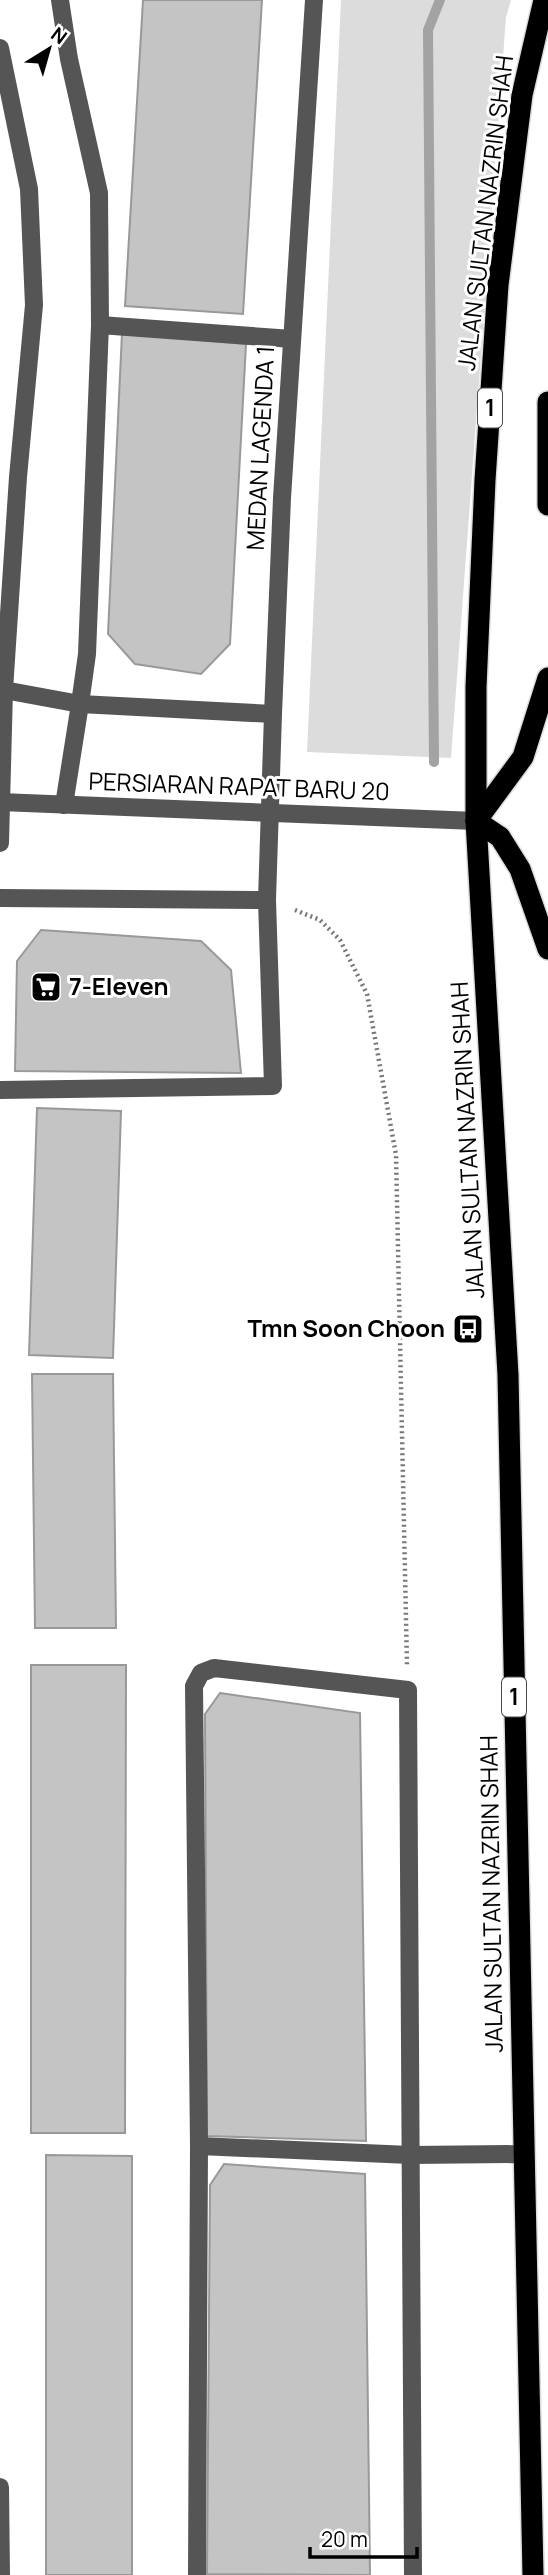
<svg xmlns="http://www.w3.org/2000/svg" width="548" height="2575" viewBox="0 0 548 2575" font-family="Manrope,sans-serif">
<rect width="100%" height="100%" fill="#fff"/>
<polygon fill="#dcdcdc" points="341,0 511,0 506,17 451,758 307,752"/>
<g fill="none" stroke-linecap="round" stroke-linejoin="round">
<polyline stroke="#a3a3a3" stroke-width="10" points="434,762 428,30 440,0"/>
</g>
<g fill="#c4c4c4" stroke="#999" stroke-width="2">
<polygon points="143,0 262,0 243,314 125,306"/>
<polygon points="122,333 246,344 230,644 201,674 135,664 108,634"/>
<polygon points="41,930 201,941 231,970 241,1073 15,1071 17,961"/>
<polygon points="37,1108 121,1111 113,1358 29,1355"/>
<polygon points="32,1374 113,1374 116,1628 35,1628"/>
<polygon points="31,1665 126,1665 125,2133 31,2133"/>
<polygon points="220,1693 360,1713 366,2141 207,2136 205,1714"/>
<polygon points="46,2155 132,2156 132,2575 46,2575"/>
<polygon points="224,2164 365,2174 370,2575 207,2574 210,2185"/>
</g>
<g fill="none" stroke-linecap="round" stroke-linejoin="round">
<g stroke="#dbdbdb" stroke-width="24">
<g id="highway">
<polyline points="548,402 548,505"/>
<polyline points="476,821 523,757 548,678"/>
<polyline points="476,821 500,837 520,869 548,949"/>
<polyline points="533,2575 508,1375 476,821 476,687 485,480 498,285 522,95 544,0"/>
</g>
</g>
<polyline stroke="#777" stroke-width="4.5" stroke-dasharray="2 3.5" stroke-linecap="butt" points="295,910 320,920 340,940 367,994 396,1155 407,1665"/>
<g stroke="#555" stroke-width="18">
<polyline points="0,48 29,189 34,305 18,477 4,690 0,843"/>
<polyline points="100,325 292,339"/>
<polyline points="4,690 80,704 87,654 100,325 99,193 69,59 60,0"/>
<polyline points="0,802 476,821"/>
<polyline points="64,805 80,704 273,714"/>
<polyline points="0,898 267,900"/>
<polyline points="0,1090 273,1086 267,900 273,714 282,498 314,0"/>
<polyline points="199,2146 410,2155 523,2154"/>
<polyline points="0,2487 1,2575"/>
<polyline points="197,2575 199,2146 194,1686 201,1673 214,1668 408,1690 413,2575"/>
</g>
<use href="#highway" stroke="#000" stroke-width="21"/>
</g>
<defs>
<g id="supermarket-square" transform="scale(1.575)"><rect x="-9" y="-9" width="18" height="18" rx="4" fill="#000" stroke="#fff"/><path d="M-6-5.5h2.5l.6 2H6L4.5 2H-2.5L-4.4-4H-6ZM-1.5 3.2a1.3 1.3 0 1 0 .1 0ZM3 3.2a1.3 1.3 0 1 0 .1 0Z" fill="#fff"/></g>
<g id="bus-square" transform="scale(1.575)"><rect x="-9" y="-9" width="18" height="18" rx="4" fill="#000" stroke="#fff"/><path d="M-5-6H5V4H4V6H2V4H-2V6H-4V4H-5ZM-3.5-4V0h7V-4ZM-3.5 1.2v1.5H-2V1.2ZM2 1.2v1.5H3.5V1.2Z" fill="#fff"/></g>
</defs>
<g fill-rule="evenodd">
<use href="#supermarket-square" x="46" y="987"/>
<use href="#bus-square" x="468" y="1329"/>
</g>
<g text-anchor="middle" stroke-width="6" stroke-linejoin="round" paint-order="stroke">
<g fill="#fff" stroke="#4c4c4c" stroke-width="2">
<rect x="478" y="388.5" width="24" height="39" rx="5"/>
<rect x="502" y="1677.5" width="24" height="39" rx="5"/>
</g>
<g font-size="23" font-weight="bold" fill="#000">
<text x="490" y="416">1</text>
<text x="514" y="1705">1</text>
</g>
<g font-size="24" fill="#000" stroke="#fff">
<text transform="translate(486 213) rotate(-83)" y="8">JALAN SULTAN NAZRIN SHAH</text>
<text transform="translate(261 448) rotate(-87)" y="8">MEDAN LAGENDA 1</text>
<text transform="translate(239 787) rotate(2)" y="8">PERSIARAN RAPAT BARU 20</text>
<text transform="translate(468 1140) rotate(-93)" y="8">JALAN SULTAN NAZRIN SHAH</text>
<text transform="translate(492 1894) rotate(-91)" y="8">JALAN SULTAN NAZRIN SHAH</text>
</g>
<g font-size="24" font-weight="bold" fill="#000" stroke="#fff" text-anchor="start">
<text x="69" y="995">7-Eleven</text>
<text x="445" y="1337" text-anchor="end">Tmn Soon Choon</text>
</g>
</g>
<g transform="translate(49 49) rotate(37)" stroke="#ffffff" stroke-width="5" paint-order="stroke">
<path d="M0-5L12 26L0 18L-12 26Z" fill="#000000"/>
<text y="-10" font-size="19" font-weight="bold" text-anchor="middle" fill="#000000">N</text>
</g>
<path d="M310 2547v10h107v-10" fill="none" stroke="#000000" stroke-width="3.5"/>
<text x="321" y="2547" font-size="21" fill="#000000" stroke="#ffffff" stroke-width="5" paint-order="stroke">20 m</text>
</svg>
